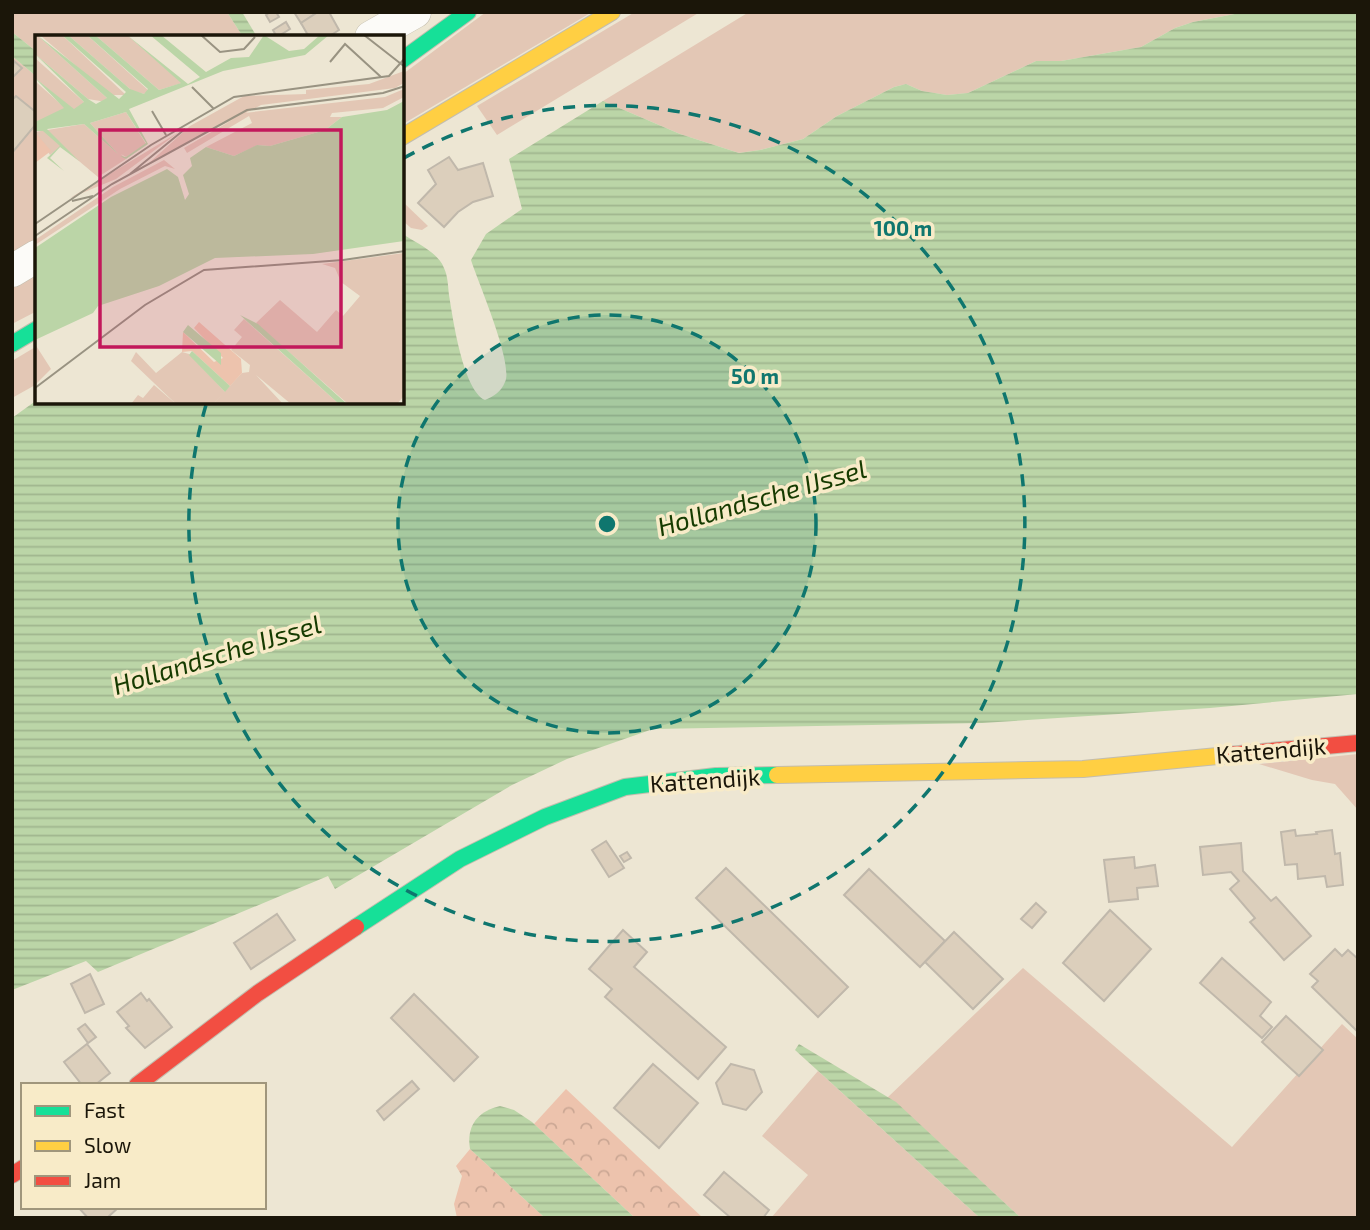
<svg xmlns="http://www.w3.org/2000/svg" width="1370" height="1230" viewBox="0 0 1370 1230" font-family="'Exo 2',sans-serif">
<defs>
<pattern id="forest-crowns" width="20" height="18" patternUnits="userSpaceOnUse" patternTransform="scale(1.75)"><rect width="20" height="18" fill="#edc3ad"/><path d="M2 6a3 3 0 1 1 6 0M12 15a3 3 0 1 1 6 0" fill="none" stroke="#cba794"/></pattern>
<pattern id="water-rules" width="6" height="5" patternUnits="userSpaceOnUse" patternTransform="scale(1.75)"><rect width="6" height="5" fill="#bbd5a7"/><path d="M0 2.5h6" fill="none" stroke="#a0b68e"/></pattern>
</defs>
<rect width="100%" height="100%" fill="#ede6d3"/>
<g fill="#e3c7b5">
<polygon points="12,12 227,12 243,37 37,37 37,52 12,32"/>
<polygon points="486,12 592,12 403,124 403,74"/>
<polygon points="635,12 700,12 497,135 477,106"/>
<polygon points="749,12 1245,12 1193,22 1175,28 1141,47 1061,61 1036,61 968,93 947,95 922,91 906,84 894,87 837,116 803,139 760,150 739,153 680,134 603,101"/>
<polygon points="12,56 37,77 37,251 12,255"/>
<polygon points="403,202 428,226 422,230 411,228 403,221"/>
<polygon points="37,267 37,311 12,324 12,281"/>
<polygon points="37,346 37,384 12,398 12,361"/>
<polygon points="1358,754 1358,810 1335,784 1312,780 1259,764"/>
<polygon points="1023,968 1232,1147 1342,1024 1358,1039 1358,1218 1021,1218 896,1103 887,1098"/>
<polygon points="818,1071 980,1218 771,1218 808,1175 762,1136"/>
</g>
<g fill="url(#forest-crowns)">
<polygon points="566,1089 703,1218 635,1218 534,1124"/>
<polygon points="470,1149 545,1218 457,1218 454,1204 462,1176 456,1166"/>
</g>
<g fill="url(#water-rules)">
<polygon points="227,12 242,12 257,37 243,37"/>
<path d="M1245 12H1358V694L1210 708 982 723 653 729 567 759 512 785 335 889 328 876 98 972 86 961 12 990V418L37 400V402H402L403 234C416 243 438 252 444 268 448 276 448 287 449 295 453 319 463 390 485 400 494 396 501 392 505 382 514 364 478 282 471 260L486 234 522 209 509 159 603 101 680 134 739 153 760 150 803 139 837 116 894 87 906 84 922 91 947 95 968 93 1036 61H1061L1141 47 1175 28 1193 22Z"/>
<polygon points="12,32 37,52 37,77 12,56"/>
<polygon points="799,1044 896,1102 1021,1218 980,1218 795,1050"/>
<path d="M500 1106 514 1110 532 1122 635 1218H545L470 1149C466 1126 478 1111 500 1106Z"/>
</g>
<g fill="#dccfbc" stroke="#c0b8ab" stroke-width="2">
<polygon points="270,12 276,12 279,17 270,22 266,15"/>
<polygon points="294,12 318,12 301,23"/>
<polygon points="318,12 329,12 339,30 328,37 309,37 301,23"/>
<polygon points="286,22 290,29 277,37 273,30"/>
<polygon points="14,61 22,68 14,76 12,75"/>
<polygon points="12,96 14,98 16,96 37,113 37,123 12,153"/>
<polygon points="449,157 458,170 483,163 493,196 473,202 458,212 444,227 418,203 436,184 428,170"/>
<polygon points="1295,830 1296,836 1317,834 1316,832 1332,830 1335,854 1340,853 1343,885 1327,887 1325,876 1298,879 1297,864 1285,865 1281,832"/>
<polygon points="606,841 624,868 609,877 592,850"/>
<polygon points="1241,843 1243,871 1271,901 1276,897 1311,936 1284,960 1250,922 1255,918 1230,889 1239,881 1231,872 1203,875 1200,847"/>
<polygon points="627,852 631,858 624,862 620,856"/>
<polygon points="1134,857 1135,868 1155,865 1158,886 1137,888 1138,899 1109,902 1104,860"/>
<polygon points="726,868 848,987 818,1017 696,898"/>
<polygon points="869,869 945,941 920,967 844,895"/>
<polygon points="1036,903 1046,912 1032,928 1021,919"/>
<polygon points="1110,910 1151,949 1104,1001 1063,963"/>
<polygon points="277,914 295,940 251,969 234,943"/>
<polygon points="623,930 647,952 634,967 726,1047 698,1079 605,997 612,989 589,969"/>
<polygon points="954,932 1003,979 973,1009 925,962"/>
<polygon points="1335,949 1342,956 1348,950 1358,959 1358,1032 1312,987 1318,981 1310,974"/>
<polygon points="1222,958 1271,1002 1260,1016 1272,1027 1262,1038 1200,983"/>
<polygon points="90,974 104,1004 85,1013 71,984"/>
<polygon points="141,993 147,1001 149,999 172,1027 145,1048 126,1028 129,1026 117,1012"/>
<polygon points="414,994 478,1057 454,1081 391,1018"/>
<polygon points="1286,1016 1323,1050 1299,1076 1262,1042"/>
<polygon points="85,1024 96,1037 88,1043 78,1029"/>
<polygon points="87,1044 110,1073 95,1085 82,1085 64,1062"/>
<polygon points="653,1064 698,1103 659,1148 614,1108"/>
<polygon points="731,1064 754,1070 762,1092 746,1110 723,1104 716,1083"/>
<polygon points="412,1081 419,1089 384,1120 377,1111"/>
<polygon points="724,1172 769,1210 763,1218 731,1218 704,1195"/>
<polygon points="78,1207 119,1207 107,1218 88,1218"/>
</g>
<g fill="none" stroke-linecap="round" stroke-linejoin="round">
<g stroke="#c3bdae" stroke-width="33">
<g id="street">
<polyline points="371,37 415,12"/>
<polyline points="12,271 37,256"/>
</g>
</g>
<g stroke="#c3bdae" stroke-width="18">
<g id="fast">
<polyline points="402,60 468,12"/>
<polyline points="12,344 37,329"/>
<polyline points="356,927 460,859 545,817 625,787 716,776 777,775"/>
</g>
</g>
<g stroke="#c3bdae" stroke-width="18">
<g id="slow">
<polyline points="402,137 612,12"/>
<polyline points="777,775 1083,769 1228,755"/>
</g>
</g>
<g stroke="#c3bdae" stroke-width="18">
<g id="jam">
<polyline points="1228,755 1358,743"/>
<polyline points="137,1085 258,993 356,927"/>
<polyline points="12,1175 23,1168"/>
</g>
</g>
<use href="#street" stroke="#fcfbf8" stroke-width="32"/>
<use href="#fast" stroke="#16e098" stroke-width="16"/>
<use href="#slow" stroke="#ffcf43" stroke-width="16"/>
<use href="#jam" stroke="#f24e42" stroke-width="16"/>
</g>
<circle cx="607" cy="524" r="209" fill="#0f766e" fill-opacity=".12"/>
<g fill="none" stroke="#0f766e" stroke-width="3.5" stroke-dasharray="12 9">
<circle cx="607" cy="524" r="209"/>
<path d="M404 158A418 418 0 1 1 206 405"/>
</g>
<g text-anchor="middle" stroke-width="7" stroke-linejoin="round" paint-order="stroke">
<g font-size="24" fill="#1b1609" stroke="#f8ebc8">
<text transform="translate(1271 751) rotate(-5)" y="8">Kattendijk</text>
<text transform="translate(705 781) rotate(-4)" y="8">Kattendijk</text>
</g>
<g font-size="26" font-style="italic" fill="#163b00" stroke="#f8ebc8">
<text transform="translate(762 498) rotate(-16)" y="9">Hollandsche IJssel</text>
<text transform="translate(217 655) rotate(-17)" y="9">Hollandsche IJssel</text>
</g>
</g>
<g transform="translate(35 35)">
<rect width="369" height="369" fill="#ede6d3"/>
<path d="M2 0 72 63 71 67 53 64 0 19ZM5 0H27L91 60H75ZM33 0H52L114 56 109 59 91 54H95ZM60 0H92L147 48 124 55ZM0 23 49 67 48 72 39 75 0 43ZM369 36V48L360 53 226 70 114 128 155 91 209 61 271 59V55L334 49ZM0 46 30 73 27 77 0 87ZM369 54V62L348 73 297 78 295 82H307L290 95 235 111 223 110 199 121 171 112 217 88 214 81 152 118 149 113 209 78 350 62ZM91 77 111 109 91 122 86 119 91 124 63 142 26 111 15 120 0 97 49 89 83 119 55 88ZM144 97 81 144 35 163ZM129 125 140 134 130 131 85 154 0 210V205L78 152ZM369 218V361L362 369H313L221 288 245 265 282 297 301 275 308 281 325 261 306 247 300 233 287 229ZM209 284 304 369H256L221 340 248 369H178L207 338 214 337 215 330 196 315 207 302 199 295ZM0 309 16 334 0 350ZM119 350 141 369H96L103 360 108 363Z" fill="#e3c7b5"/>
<path d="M0 97 16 116 0 128ZM164 287 206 324 207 338 195 351 157 316 147 317 148 297 179 327 188 323 159 293Z" fill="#edc3ad"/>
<path d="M101 317 121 338 147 317 154 319 190 357 178 369H141L96 326Z" fill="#e3c7b5"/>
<path d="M2 0 84 64 91 57 27 0H33L95 54 109 59 113 54 52 0H60L124 55 146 48 92 0 153 49 165 42 115 0H126L171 37 196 23 214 22 229 0 254 16 269 14 285 0H294L270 20 188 36 94 74 113 109 91 124 85 121 91 122 111 108 91 77 55 88 83 119 49 89 12 94 44 126 25 112 15 123 29 136 12 123 25 111 8 96H0V87L29 73 0 43 39 74 49 67 0 19 53 64 61 69 72 63ZM369 66V206L278 219 180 223 124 251 63 271 58 278 0 305V213L76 162 132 134 143 142 150 165 154 159 148 140 157 131 155 123 171 112 199 121 222 110 235 111 290 95 307 82 352 75ZM205 280 223 289 312 369H304ZM153 290 186 318V330L148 297ZM157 316 195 351 190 357 154 320Z" fill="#bbd5a7"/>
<path fill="none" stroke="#999382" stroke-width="2" d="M166 0 185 17 209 14 220 2M329 0 370 32M295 27 310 9 346 42M157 52 179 74M117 76 131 100M95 139 150 94M37 166 58 161M0 189 116 110 199 62 354 41 370 23M0 201 77 149 212 75 348 58 370 51M0 353 110 270 169 235 308 225 370 216"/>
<path fill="#c2185b" fill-opacity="0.15" stroke="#c2185b" stroke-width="3.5" d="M65 95H306V312H65Z"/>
<rect width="369" height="369" fill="none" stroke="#1b1609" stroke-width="3.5"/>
</g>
<circle cx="607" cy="524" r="10" fill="#0f766e" stroke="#f8ebc8" stroke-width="3.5"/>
<g font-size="21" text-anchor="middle" font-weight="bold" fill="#0f766e" stroke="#f8ebc8" stroke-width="7" stroke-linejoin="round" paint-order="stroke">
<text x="903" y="236">100 m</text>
<text x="755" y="384">50 m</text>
</g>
<rect width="1370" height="1230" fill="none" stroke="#1b1609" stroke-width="28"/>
<rect x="21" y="1083" width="245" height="126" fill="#f8ebc8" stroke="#a0967c" stroke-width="2"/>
<rect x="35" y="1106" width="35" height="10" fill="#16e098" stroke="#a0967c" stroke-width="2"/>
<text x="84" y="1118" font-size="21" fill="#1b1609">Fast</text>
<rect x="35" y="1141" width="35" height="10" fill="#ffcf43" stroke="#a0967c" stroke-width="2"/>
<text x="84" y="1153" font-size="21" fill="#1b1609">Slow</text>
<rect x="35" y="1176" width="35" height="10" fill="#f24e42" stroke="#a0967c" stroke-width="2"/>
<text x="84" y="1188" font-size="21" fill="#1b1609">Jam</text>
</svg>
